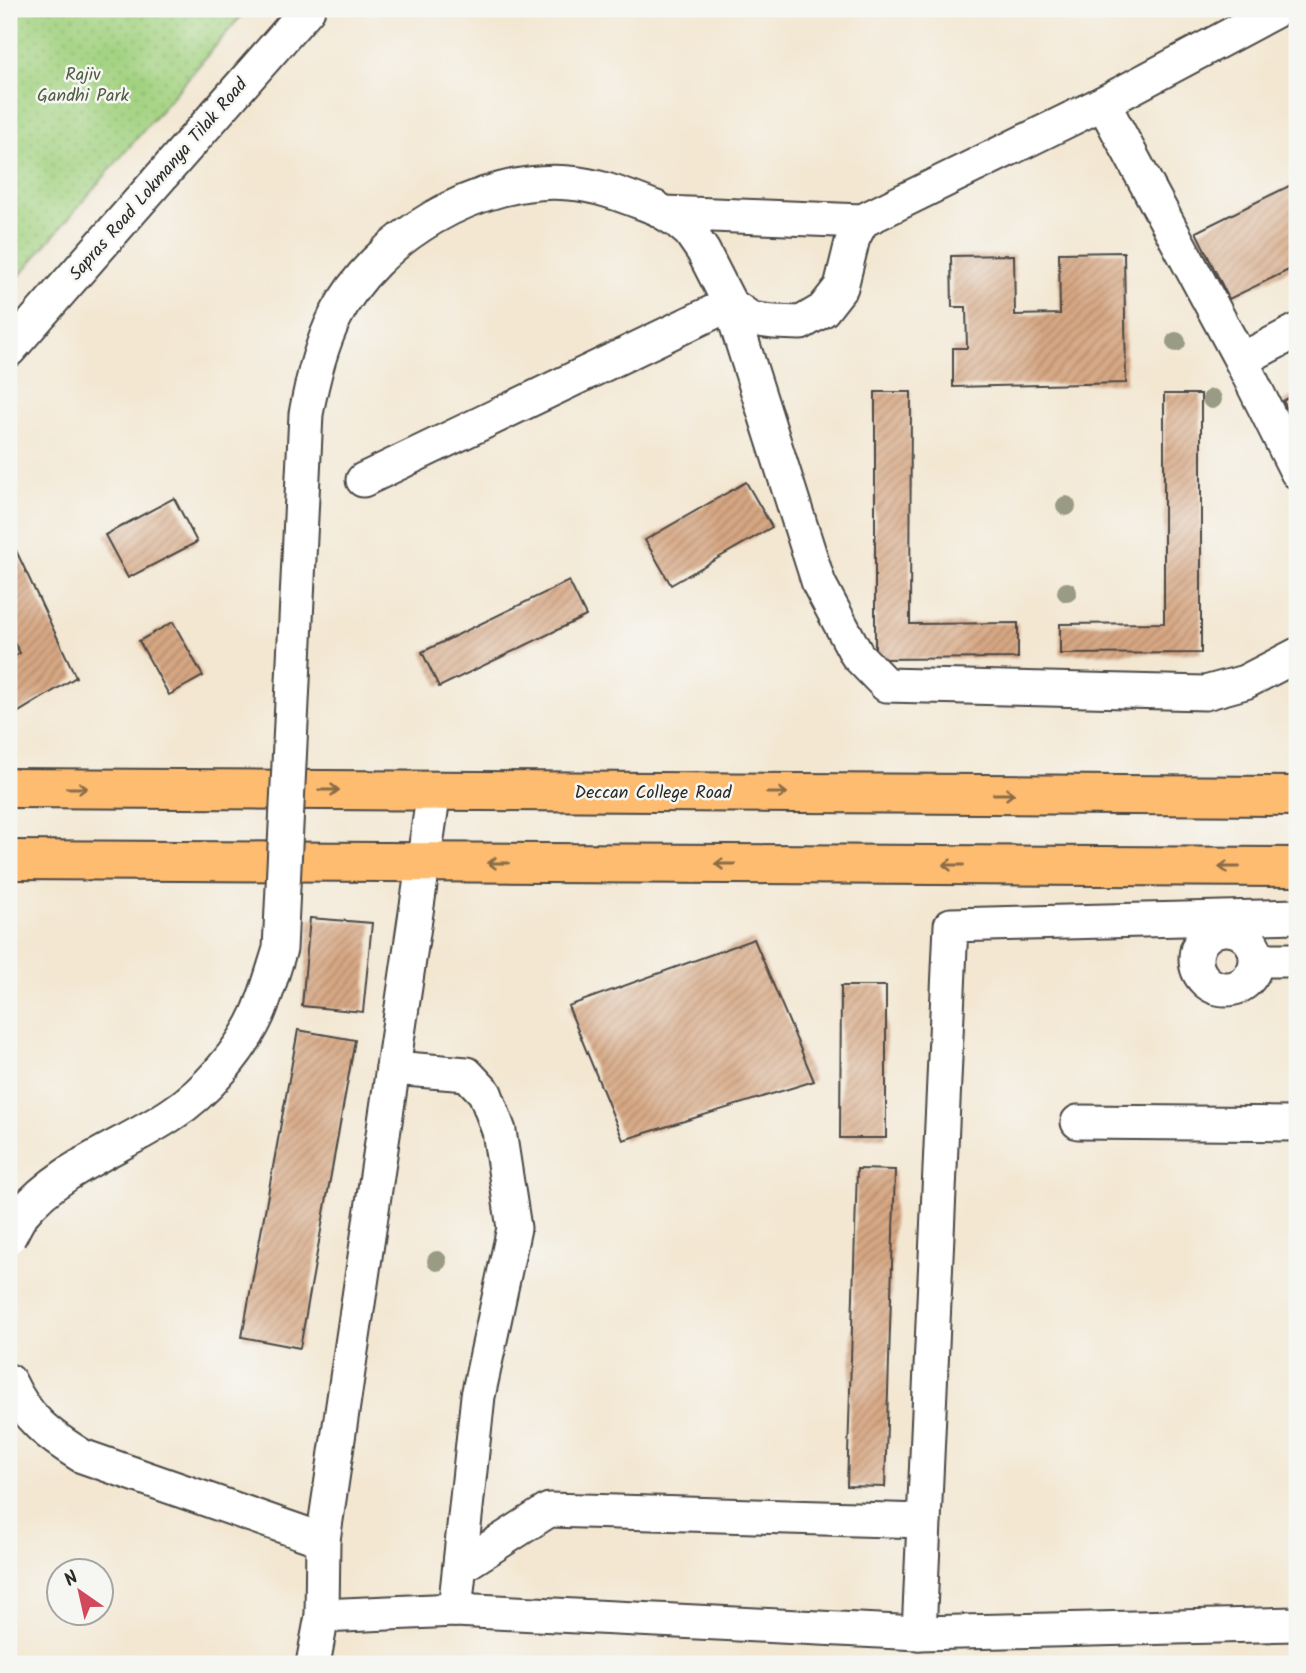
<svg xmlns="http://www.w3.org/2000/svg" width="1306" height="1673" viewBox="0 0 1306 1673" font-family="Kalam,sans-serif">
<defs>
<pattern id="park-dots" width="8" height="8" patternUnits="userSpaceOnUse" patternTransform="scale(1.75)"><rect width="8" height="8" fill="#a2d280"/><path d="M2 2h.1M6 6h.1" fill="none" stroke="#8cb46f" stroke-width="1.8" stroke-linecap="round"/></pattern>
<pattern id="building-hatch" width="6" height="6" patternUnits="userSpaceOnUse" patternTransform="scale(1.75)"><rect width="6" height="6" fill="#d7a783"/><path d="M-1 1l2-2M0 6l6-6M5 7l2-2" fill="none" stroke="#af886b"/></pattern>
</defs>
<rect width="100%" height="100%" fill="#f6f6f2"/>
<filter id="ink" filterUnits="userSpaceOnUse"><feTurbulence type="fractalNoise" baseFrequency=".0143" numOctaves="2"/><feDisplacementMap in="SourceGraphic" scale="14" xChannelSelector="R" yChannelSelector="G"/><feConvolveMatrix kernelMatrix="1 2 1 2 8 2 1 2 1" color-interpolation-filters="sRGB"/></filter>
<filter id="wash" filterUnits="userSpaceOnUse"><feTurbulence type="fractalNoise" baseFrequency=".00686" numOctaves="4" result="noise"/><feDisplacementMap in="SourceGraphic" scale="28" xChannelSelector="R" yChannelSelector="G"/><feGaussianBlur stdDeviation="1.57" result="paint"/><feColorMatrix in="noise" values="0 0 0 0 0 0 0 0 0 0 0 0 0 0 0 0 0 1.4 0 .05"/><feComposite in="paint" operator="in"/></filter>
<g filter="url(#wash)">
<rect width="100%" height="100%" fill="#f3e7d2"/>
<polygon fill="url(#park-dots)" stroke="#667e56" stroke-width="2" points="9,9 247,9 9,288"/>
<g id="blocks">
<g fill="url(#building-hatch)">
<polygon points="1297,182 1297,266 1229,299 1196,232"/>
<polygon points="1124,252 1126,383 953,387 953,348 967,348 966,307 952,307 951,256 1014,255 1015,315 1060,314 1059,253"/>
<polygon points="875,392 911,392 910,624 1018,623 1018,658 875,659"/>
<polygon points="1297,393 1297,429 1283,401"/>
<polygon points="1164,394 1201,394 1201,653 1060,654 1060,624 1164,623"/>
<polygon points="746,482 772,527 671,585 645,540"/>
<polygon points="174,498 197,542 128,578 105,535"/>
<polygon points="11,540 76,677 12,716 9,711 9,660 20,653 9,634 9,541"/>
<polygon points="569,581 586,616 439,687 422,652"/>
<polygon points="173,622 203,676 169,695 139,641"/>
<polygon points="310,918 372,923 363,1012 302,1006"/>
<polygon points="754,939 814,1081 623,1140 568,1006"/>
<polygon points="841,986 886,986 886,1138 840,1138"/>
<polygon points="298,1030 355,1040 300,1348 242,1337"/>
<polygon points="857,1169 895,1170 885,1487 847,1486"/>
</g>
</g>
</g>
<g filter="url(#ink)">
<use href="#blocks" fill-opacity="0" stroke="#494744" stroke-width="2"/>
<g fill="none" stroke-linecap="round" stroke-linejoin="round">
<g stroke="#494744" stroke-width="37">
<g id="minor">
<polyline points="1103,103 1241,360 1297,472"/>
<polyline points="656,208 677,221 690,232 703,251 730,304 819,584 857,655 886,685 1205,693 1245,682 1297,655"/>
<polyline points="664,213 862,221"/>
<polyline points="9,350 308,9"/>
<polyline points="1241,360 1297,331"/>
<polyline points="363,480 730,304 751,319 773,322 801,323 823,310 841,287 853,238 862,221 1103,103 1279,9"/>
<circle cx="1226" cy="959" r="30"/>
<polyline points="1257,960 1297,960"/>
<polyline points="393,1068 467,1074 485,1093 499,1131 514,1228 478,1396 455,1610"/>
<polyline points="1078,1122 1297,1124"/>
<path d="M9 1381C26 1418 48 1435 82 1456L323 1540"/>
<polyline points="460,1567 549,1510 924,1521"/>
<polyline points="322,1616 455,1610 919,1633 1297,1624"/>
<polyline points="919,1633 951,925 1297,916"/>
<polyline points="313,1664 322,1616 323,1540 434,791"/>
</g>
</g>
<g stroke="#494744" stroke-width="42">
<g id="major">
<polyline points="9,788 1297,796"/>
<polyline points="9,860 1297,867"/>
</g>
</g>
<use href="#minor" stroke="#fff" stroke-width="33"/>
<use href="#major" stroke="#fdbc6f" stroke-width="38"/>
<g stroke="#494744" stroke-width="37" stroke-linecap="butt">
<path id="minor-bridge" d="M9 1237C13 1230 17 1221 22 1214 60 1167 123 1147 172 1114 205 1093 242 1050 258 1014 267 993 273 971 280 949L306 414C312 381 320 347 335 317 375 238 480 175 569 183 599 185 627 197 656 208"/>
</g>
<use href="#minor-bridge" stroke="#fff" stroke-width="33"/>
</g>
<g fill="#999b84">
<circle cx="1176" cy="342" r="10"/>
<circle cx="1212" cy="399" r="10"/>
<circle cx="1066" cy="506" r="10"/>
<circle cx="1067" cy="592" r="10"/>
<circle cx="437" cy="1261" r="10"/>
</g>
<defs><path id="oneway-shaft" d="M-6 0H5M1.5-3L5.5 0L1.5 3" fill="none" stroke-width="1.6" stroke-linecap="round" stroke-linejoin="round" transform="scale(1.75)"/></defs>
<g stroke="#8a6c4a">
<use href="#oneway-shaft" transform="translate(77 788)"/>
<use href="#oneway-shaft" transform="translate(329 790)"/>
<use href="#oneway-shaft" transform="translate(777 793)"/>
<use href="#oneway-shaft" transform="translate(1004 794)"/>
<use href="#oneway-shaft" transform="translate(498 863) rotate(-180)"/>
<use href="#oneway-shaft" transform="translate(725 864) rotate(-180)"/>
<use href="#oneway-shaft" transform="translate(953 865) rotate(-180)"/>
<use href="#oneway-shaft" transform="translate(1229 867) rotate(-180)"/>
</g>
</g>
<g text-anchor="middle" stroke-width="5" stroke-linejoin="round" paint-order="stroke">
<g font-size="18" fill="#4f5d44" stroke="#f6f6f2">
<text x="83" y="80">Rajiv<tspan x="83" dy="21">Gandhi Park</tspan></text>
</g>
<g font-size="18" fill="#2b2b2b" stroke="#f6f6f2">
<text transform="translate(158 179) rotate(-49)" y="6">Sapras Road Lokmanya Tilak Road</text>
<text x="653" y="798">Deccan College Road</text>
</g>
</g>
<rect width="1306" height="1673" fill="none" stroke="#f6f6f2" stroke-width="35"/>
<g transform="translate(80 1592) rotate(326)"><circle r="33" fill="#f6f6f2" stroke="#a5a5a2" stroke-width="2"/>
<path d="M0-5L12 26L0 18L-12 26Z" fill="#d1495b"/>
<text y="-10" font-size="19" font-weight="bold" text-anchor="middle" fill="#2b2b2b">N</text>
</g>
</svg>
